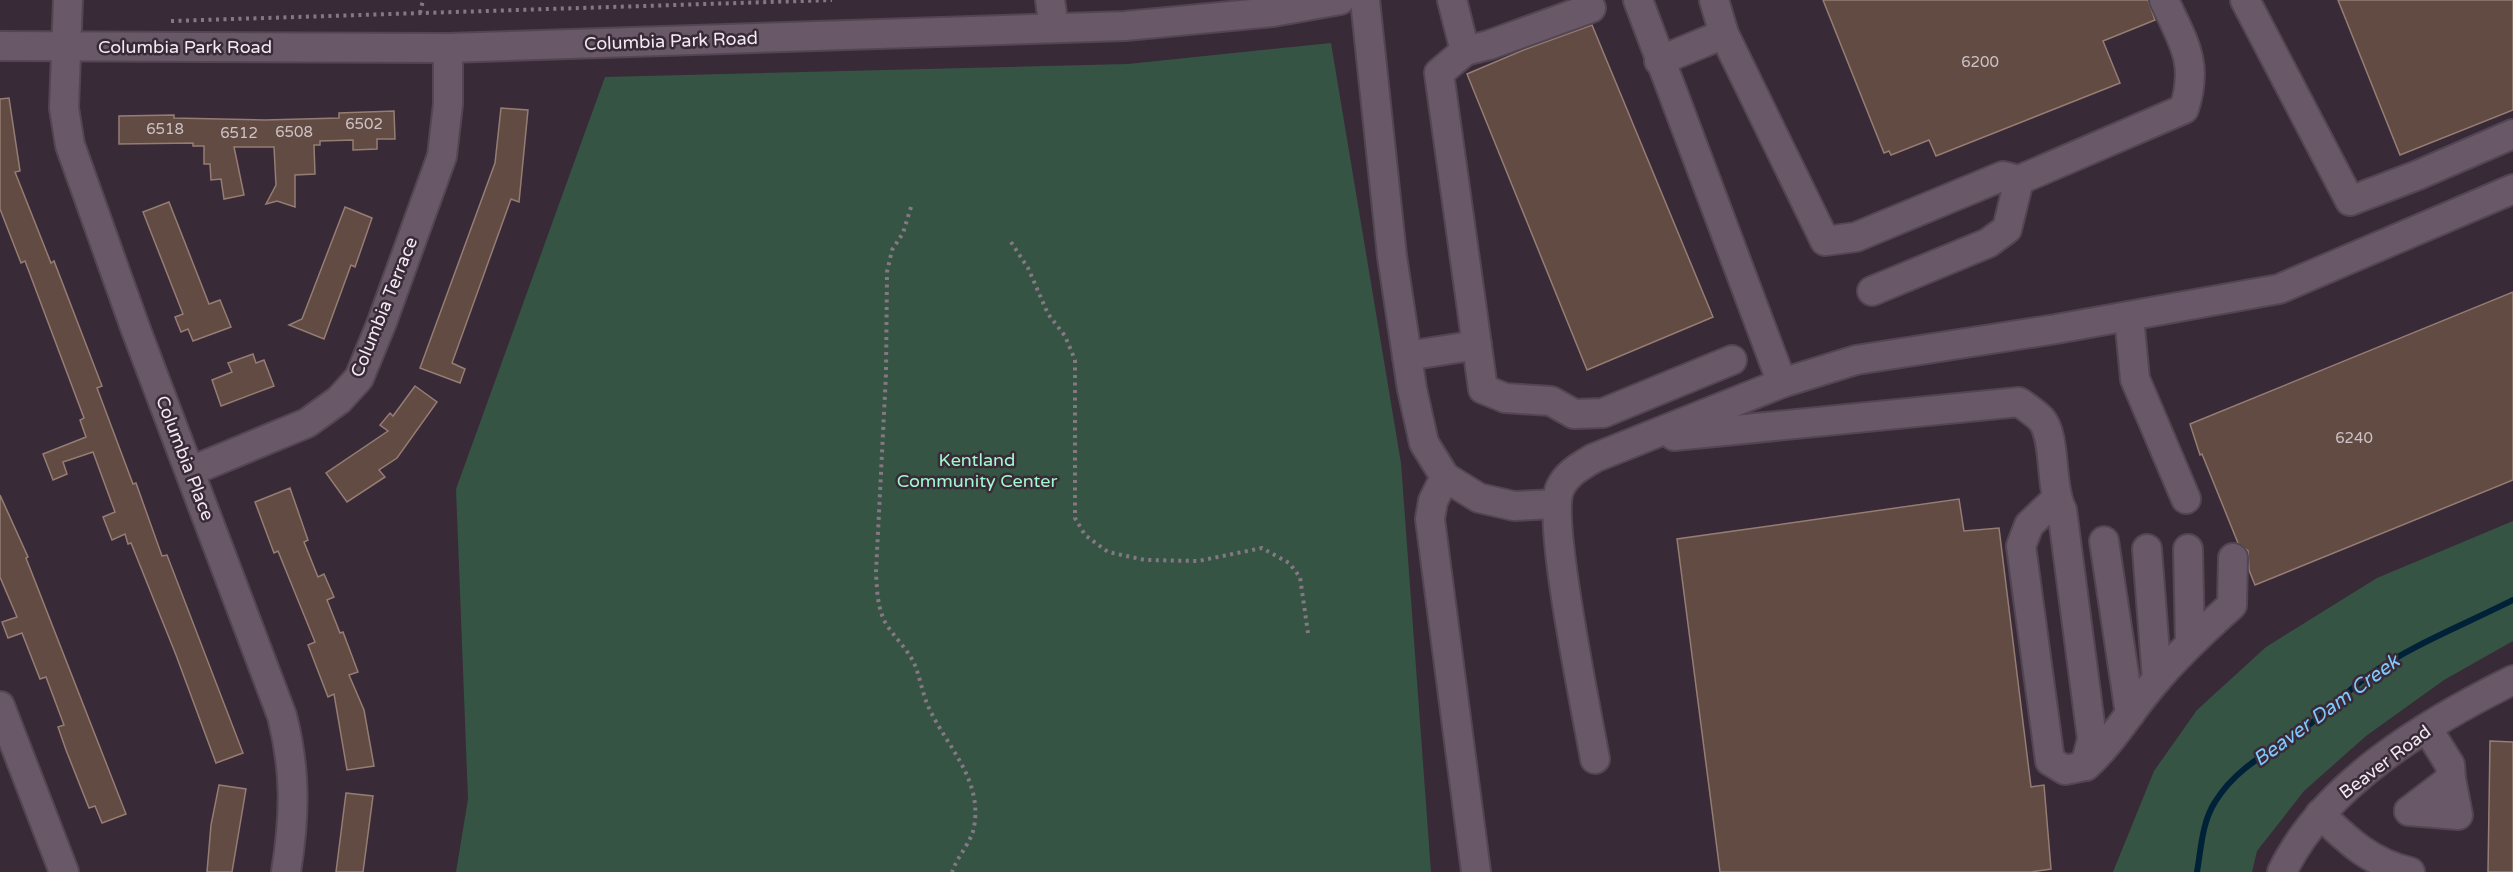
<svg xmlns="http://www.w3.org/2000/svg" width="2513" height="872" viewBox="0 0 2513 872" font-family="'Varela Round',sans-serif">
<rect width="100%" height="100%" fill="#392a38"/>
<g fill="#355444">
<polygon points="1331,43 1401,463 1431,872 456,872 468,799 456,489 605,77 1128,64"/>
<polygon points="2513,521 2513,641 2444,680 2366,736 2304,791 2257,851 2252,872 2113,872 2154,771 2197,710 2266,647 2377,578"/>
</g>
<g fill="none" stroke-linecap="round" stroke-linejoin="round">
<path stroke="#002239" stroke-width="6" d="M2197 872C2201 849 2202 822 2215 802 2237 766 2272 751 2305 728 2327 712 2346 692 2368 676 2411 645 2466 624 2513 600"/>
</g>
<g fill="#614b43" stroke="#957d74" stroke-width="1.5">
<polygon points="1823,0 2148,0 2155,20 2103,41 2120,83 1936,156 1929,140 1891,155 1889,151 1884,153"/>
<polygon points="2338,0 2513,0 2513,110 2400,155"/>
<polygon points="1592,25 1713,317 1587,370 1467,74 1526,49"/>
<polygon points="9,98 20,171 15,172 51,263 54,261 102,386 97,388 133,484 136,483 162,556 167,555 243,753 216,763 176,655 131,543 128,544 125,534 112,540 103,517 115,512 93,452 63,462 67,474 53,480 43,454 86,437 80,420 84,418 25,261 21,263 0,209 0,99"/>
<polygon points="501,108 528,110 519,202 511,199 452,363 465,369 460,383 420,368 495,163"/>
<polygon points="394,111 395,139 377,139 377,149 353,150 353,140 320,141 320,145 314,145 315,174 295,175 295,207 277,201 266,204 276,185 274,147 234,147 244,195 224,199 221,179 211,180 210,164 204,164 204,146 193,146 193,143 119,144 119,116 174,115 174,118 265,120 339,118 339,113"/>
<polygon points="169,202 209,304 220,300 231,327 193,341 188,329 181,332 175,317 183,314 143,212"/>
<polygon points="345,207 372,218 355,267 351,265 324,339 289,325 302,319"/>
<polygon points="2513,292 2513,480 2255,585 2249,570 2248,551 2238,543 2202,454 2200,455 2190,424"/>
<polygon points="253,354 256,363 264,360 274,386 221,406 212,380 232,372 228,363"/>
<polygon points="415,386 437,402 397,458 379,470 385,477 347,502 326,473 388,431 380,425 390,413 393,416"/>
<polygon points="290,488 308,540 304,542 318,577 324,574 334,597 327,600 340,633 343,632 358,672 349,675 364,710 374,766 347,770 334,694 328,697 308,645 315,642 278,551 274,553 255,502"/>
<polygon points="0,495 28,557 26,558 126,814 102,823 95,806 89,808 66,750 58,727 64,725 46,677 40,679 22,633 8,638 2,622 17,617 0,577"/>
<polygon points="1959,499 1964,531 1999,528 2031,787 2044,785 2051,869 2031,872 1720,872 1677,539"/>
<polygon points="2490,741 2513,742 2513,872 2488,872"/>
<polygon points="219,785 246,789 232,872 207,872 211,825"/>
<polygon points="346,793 373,796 363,872 336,872"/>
</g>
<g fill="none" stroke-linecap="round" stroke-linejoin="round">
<g stroke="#534652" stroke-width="32">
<g id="minor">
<path d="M68 0 64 108 70 145 136 330 282 716C296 771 295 816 286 872"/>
<polyline points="1050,0 1054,28"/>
<polyline points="1365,0 1392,256 1412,389 1424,443 1445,477 1479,498 1514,506 1556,504"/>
<polyline points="1452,0 1465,51 1439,73 1483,389 1505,398 1551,401 1574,414 1603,413 1732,360"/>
<polyline points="1638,0 1782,383"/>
<path d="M1714 0 1724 34 1825 241 1856 237 2003 176 2019 180 2184 109C2199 62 2183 42 2164 0"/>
<polyline points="2245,0 2350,201 2418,175 2513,134"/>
<polyline points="0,46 448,48 1125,26 1273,12 1340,0"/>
<polyline points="1465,51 1489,45 1591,8"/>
<polyline points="1659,61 1724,34"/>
<polyline points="1872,291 1988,243 2007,229 2019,180"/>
<polyline points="2129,317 2135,379 2186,499"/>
<polyline points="1407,356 1477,345"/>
<path d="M1674 436 2019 402C2026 407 2035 413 2041 419 2057 437 2049 487 2062 510L2092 739 2085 766 2065 770 2050 761 2021 546 2029 525 2056 499"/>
<polyline points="191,471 307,423 339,400 359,378 382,322 442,156 448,104 448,48"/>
<polyline points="1445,477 1433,501 1430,519 1476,872"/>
<polyline points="2104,541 2130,714"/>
<polyline points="2147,549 2157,679"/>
<polyline points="2188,549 2190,643"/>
<polyline points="0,706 64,872"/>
<path d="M1595 759C1587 713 1546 519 1560 488 1567 473 1581 466 1594 458L1782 383 1856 360 2056 329 2279 289 2513 189"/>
<path d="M2086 766C2113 741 2130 711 2153 684 2177 655 2204 630 2232 605L2233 558"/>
<polyline points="2409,811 2451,779 2450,765 2427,728"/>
<polyline points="2409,811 2458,815 2451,779"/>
<path d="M2320 814C2348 841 2371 863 2410 872"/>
<path d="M2282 872C2324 784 2428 722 2513 680"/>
</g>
</g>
<g stroke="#857884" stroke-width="4" stroke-dasharray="3 4.5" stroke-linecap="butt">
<polyline points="420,13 423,0"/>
<polyline points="171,21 832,0"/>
<path d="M911 207 903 233 892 250 887 272 886 374 876 572C877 589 877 606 885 622 893 636 906 647 914 663 920 677 922 692 928 706 946 746 983 779 974 827 972 841 957 857 952 872"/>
<polyline points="1011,242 1028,268 1048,314 1065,336 1075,360 1075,518 1085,535 1108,552 1145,560 1198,561 1262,548 1289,563 1300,577 1308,633"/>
</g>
<use href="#minor" stroke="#695867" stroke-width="28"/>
</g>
<g text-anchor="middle" stroke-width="5" stroke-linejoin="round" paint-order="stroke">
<g font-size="15" fill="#cec2c6">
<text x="1980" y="67">6200</text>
<text x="364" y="129">6502</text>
<text x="165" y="134">6518</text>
<text x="294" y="137">6508</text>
<text x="239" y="138">6512</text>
<text x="2354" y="443">6240</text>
</g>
<g font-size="18" fill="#f3e9f2" stroke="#392a38">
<text transform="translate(671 41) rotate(-2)" y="6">Columbia Park Road</text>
<text x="185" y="53">Columbia Park Road</text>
<text transform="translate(384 307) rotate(-68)" y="6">Columbia Terrace</text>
<text transform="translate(185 458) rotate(69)" y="6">Columbia Place</text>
<text transform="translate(2385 762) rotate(-37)" y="6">Beaver Road</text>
</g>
<g font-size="18" fill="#a2f9cd" stroke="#392a38">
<text x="977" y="466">Kentland<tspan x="977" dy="21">Community Center</tspan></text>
</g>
<g font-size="20" font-style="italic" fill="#80c8fd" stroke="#392a38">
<text transform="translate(2326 710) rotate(-36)" y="7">Beaver Dam Creek</text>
</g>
</g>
</svg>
